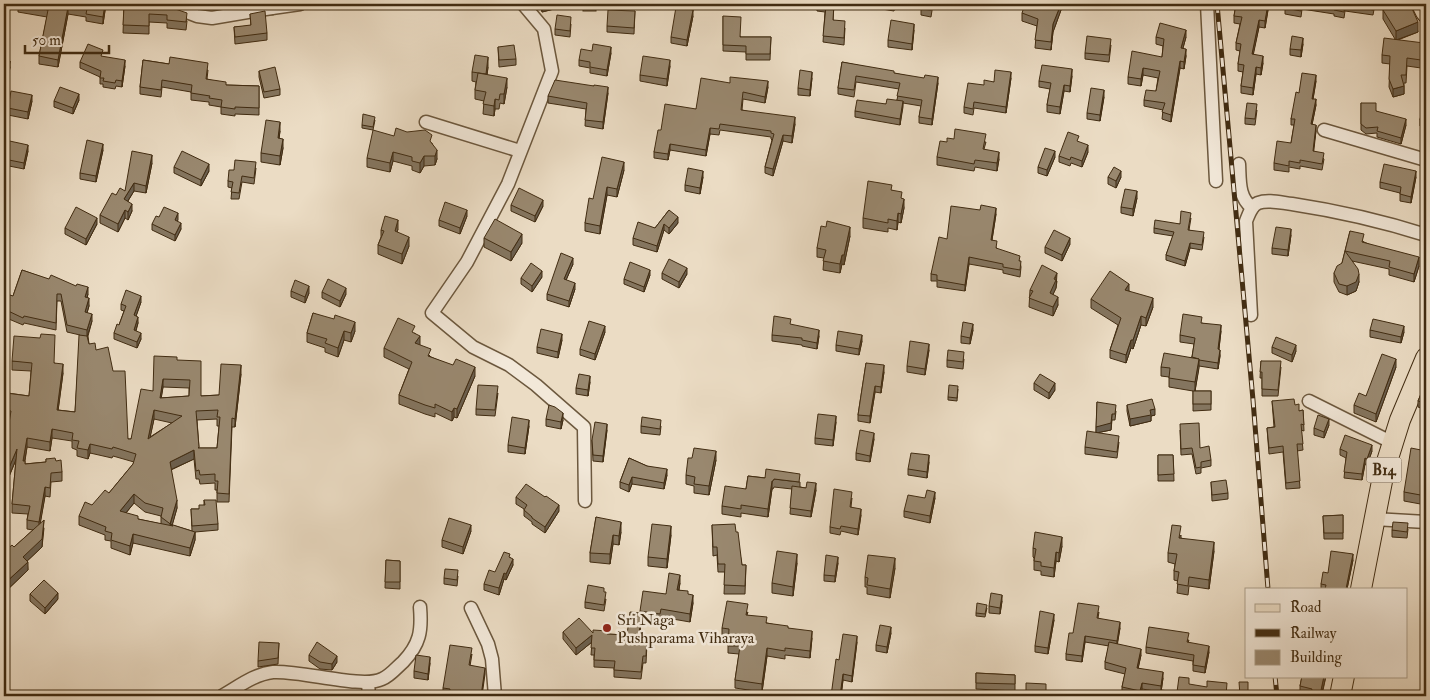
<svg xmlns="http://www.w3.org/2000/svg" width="1430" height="700" viewBox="0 0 1430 700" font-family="'IM FELL Double Pica',serif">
<rect width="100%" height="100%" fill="#ebdcc4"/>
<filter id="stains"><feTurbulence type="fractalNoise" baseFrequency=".004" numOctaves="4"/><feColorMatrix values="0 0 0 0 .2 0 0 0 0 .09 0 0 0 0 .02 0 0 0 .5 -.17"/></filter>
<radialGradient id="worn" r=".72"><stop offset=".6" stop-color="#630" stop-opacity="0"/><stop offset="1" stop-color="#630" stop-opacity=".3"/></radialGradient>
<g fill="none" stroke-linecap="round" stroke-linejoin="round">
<g stroke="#6c583e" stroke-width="15">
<g id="minor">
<polyline points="166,4 197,16 212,18 272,8"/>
<polyline points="272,4 272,8 300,4"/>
<polyline points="523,4 544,29 552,71 508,184 467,262 432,313 473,347 509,365 536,385 584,427 585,501"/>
<polyline points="1207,4 1216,181"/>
<polyline points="426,122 520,151"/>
<polyline points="1324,130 1426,160"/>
<path d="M1239 164C1240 181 1238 196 1252 208"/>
<path d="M1251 315 1246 221C1249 214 1251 206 1258 203 1268 199 1282 203 1292 204 1338 211 1382 221 1426 235"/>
<polyline points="1309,401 1393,443"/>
<polyline points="1374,519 1426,522"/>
<polyline points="471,608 488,644 492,659 495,696"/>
<polyline points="368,683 369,696"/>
<path d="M222 696C238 687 254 674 273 672 301 670 362 689 382 679 390 676 397 667 403 662 420 644 422 631 420 607"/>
</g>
</g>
<g stroke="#412c12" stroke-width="22">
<g id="primary">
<polyline points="1422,4 1426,12"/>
<polyline points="1361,589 1384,471 1400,420 1426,358"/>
<polyline points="1340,696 1344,676"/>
</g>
</g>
<use href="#minor" stroke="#f2e8d9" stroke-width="12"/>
<use href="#primary" stroke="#ebdcc4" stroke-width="20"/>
<g stroke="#412c12" stroke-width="5">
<g id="rail">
<polyline points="1217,4 1253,400 1268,589"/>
<polyline points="1275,676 1277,696"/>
</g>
</g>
<use href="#rail" stroke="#f2e8d9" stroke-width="3" stroke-dasharray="9" stroke-linecap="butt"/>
</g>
<g fill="#84755f" stroke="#412c12" fill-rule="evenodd">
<polygon points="18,4 106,4 103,24 86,21 86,17 68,14 58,67 39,64 39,56 47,17 18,12"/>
<polygon points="540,4 562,4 562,7 542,12"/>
<rect x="583" y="4" width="13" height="7"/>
<polygon points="726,4 743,4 743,8 726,6"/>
<polygon points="817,4 834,4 833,20 845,28 844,45 823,42 825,12 817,11"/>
<polygon points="882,4 896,4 894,11 882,9"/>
<polygon points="933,4 931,17 921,15 921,9"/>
<polygon points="947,4 971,4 970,7"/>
<polygon points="1061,4 1061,10 1053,32 1051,50 1035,48 1037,26 1022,21 1022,13"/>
<polygon points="1236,4 1269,4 1265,28 1259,27 1253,54 1263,63 1261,75 1256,74 1253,95 1241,93 1241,86 1243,72 1238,71 1238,64 1240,51 1236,50 1236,43 1240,24 1234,23 1234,16"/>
<polygon points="1285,4 1375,4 1373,15 1345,11 1344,18 1334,16 1334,14 1302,9 1301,17 1285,14"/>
<polygon points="1393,4 1410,4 1418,32 1398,40 1424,51 1421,68 1407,66 1406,83 1404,83 1404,94 1393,97 1389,87 1390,64 1382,63 1382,55 1395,39 1383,19 1383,10"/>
<polygon points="124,6 147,7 187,21 186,30 167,28 167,23 149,22 149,34 123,33"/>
<polygon points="635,11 634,34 607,32 607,26"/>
<polygon points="250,14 267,33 267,40 235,44 234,27 251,26"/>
<polygon points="693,16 687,46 671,43 671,37"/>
<polygon points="723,16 741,37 771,37 770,60 746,60 746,52 723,51"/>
<polygon points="571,24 570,37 555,35 555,29"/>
<polygon points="914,30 912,50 888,47 888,40"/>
<polygon points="1156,37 1186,37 1183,48 1186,56 1184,69 1180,68 1171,122 1162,119 1163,110 1144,106 1144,100 1156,91 1158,78 1143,75 1141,86 1128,84 1128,77 1162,57 1163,46 1156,44"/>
<polygon points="1303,44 1301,57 1290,55 1290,49"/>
<polygon points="1111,45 1109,62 1085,59 1085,53"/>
<polygon points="498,47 516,59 516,65 499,67"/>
<polygon points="592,51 611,53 607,76 590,73 590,68 579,66 579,60"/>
<polygon points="103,57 125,66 122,87 116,86 115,89 103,87 103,84 100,84 100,77 80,68 80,62"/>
<polygon points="4,60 10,67 6,92 4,92"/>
<polygon points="143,60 208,70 207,79 226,85 259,86 259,115 235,114 235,116 221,114 221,107 209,105 209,102 191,100 191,92 162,87 161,97 140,94 140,87"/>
<polygon points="842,62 894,73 938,83 932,125 919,123 919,117 921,106 903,103 900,125 855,117 855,111 886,104 897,100 899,89 856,82 854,97 838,94 838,88"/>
<polygon points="670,66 667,86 640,81 640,75"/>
<polygon points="488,67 487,75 507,87 504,104 500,103 499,109 495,109 494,116 483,114 484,101 475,99 475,90 476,82 472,81 472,72"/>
<polygon points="259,71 280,89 280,95 264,98 259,77"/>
<polygon points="1072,76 1070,92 1064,91 1060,114 1047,112 1047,105 1050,89 1039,87 1039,81"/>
<polygon points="812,78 810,96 798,95 798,88"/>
<polygon points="1011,78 1006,113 974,108 973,115 964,113 964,107 984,85 994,82"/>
<polygon points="1316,81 1313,99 1316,105 1312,124 1316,131 1313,151 1324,159 1322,170 1300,166 1300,169 1289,167 1289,172 1274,170 1274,163 1291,143 1294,125 1291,125 1291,119 1299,93"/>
<polygon points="730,83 768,87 765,103 743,99 742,110 795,124 792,143 783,141 773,176 765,173 765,167 772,140 771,139 771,137 720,130 719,135 710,134 706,156 670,150 668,160 654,158 654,152 661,130 696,109"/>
<polygon points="594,86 608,93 603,129 585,126 586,109 548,103 548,96"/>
<polygon points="1426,91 1426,127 1420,126 1420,120"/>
<polygon points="1104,97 1100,121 1087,119 1087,113"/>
<polygon points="79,100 73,114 54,107 54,101"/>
<polygon points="32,101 28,119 8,115 8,108"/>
<polygon points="1361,103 1376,111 1406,125 1401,144 1377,137 1377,133 1366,134 1361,130"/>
<polygon points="1257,110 1255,125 1245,124 1245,118"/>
<polygon points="375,120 373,130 362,128 362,125"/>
<polygon points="280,131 279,138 283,148 280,165 261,162 261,153"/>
<polygon points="394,136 432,143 437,159 435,165 424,166 420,173 412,170 412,166 393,161 390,172 367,167 367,158"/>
<polygon points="947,142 986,142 984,149 999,159 997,171 975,167 974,171 937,165 937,157"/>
<polygon points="1079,142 1088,152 1082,167 1071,163 1070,166 1059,162 1059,156"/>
<polygon points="4,148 28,151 24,169 4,165"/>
<polygon points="103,150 96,182 80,179 80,173"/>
<polygon points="1055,157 1047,176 1038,173 1038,167"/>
<polygon points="152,163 146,193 134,191 128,201 132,211 128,220 125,218 118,232 100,223 100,215 116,195 125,191"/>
<polygon points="174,167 209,171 201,186 174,173"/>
<polygon points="256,168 254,184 242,182 239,199 231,199 232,188 228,187 228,181 234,170"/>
<polygon points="624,170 617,197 607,195 600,234 585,231 585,223 593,199"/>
<polygon points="703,177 700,194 685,191 685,185"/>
<polygon points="1108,177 1121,177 1116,188 1108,184"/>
<polygon points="1416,177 1411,203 1400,201 1400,193 1380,188 1380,182"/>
<polygon points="892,190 902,199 904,208 901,223 898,222 897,230 888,228 888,232 863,228 863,218"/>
<polygon points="4,197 6,203 5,207 7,214 6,224 4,223"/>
<polygon points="1137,198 1133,216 1121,213 1121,207"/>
<polygon points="511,205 543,206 535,222 511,211"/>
<polygon points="669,210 678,223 669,234 664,230 657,252 633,245 633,238 655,228"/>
<polygon points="996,214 992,240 997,249 1020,261 1021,267 1020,277 1003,273 1003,270 969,264 965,291 937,287 937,281 931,281 931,274 947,239"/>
<polygon points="467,216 460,234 439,226 439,220"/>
<polygon points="159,217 178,220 177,221 181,229 175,241 152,230 152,224"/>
<polygon points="1191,218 1189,230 1204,237 1202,250 1190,248 1185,266 1166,260 1166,255 1173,236 1154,233 1154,228 1180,224"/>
<polygon points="97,224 86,245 65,234 65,228"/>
<polygon points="826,227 850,236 844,265 842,264 840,273 823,270 824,258 817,257 817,248"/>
<polygon points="398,229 397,232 409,246 402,264 378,254 378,245 381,237 381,230"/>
<polygon points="1350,231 1364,242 1419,266 1414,282 1389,275 1389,269 1352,261 1359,282 1356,291 1347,295 1339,292 1334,282 1334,273 1342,263"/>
<polygon points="1291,235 1288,256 1272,254 1272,248"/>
<polygon points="484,238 522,243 511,261 484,247"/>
<polygon points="1070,244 1062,261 1045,253 1045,247"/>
<polygon points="573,264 566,280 575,289 569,307 547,300 547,294"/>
<path d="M22 270 88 294 87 298 89 306 87 313 92 321 88 336 89 344 96 350 128 439H131L153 391 177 360 201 396 219 395 241 374 235 427H232L229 502H217V490H215V483L200 484 199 479H196L194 459 171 470 177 508 172 525 192 531 191 509H199L204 505V500L218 524V530L195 532V540L190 556 133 543 130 555 111 548V541L105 540V535L79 525V516L92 505 109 493 133 464 134 462 113 456 112 458 90 453 88 459 77 456V450L72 448V441L52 438 50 451 27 447 25 461V464L46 462V459L56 461 62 472V481L51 482 50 497 45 496 40 523 44 528 42 547 27 561 28 570 4 593V552L14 547 33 530 27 529V520L28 514 12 513V504L16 460 5 486 10 420 4 418V365L6 374 5 379 9 389 8 393 29 396 31 371 12 370V361L55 363 63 373 58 410 75 412 80 335 67 332 61 301H57L56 330 24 323 23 325 4 317V309L13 296ZM163 387 189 388V396L161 398ZM154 419 172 423 150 437ZM217 419V426H219L217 448H199L197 420ZM134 503 145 512 161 516V524L138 519 126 513Z"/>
<polygon points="662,273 687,274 679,288 662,279"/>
<polygon points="650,275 644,292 624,284 624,279"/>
<polygon points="542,277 532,292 521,284 521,278"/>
<polygon points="1057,281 1056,288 1053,294 1058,305 1053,316 1029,307 1030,290"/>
<polygon points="291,291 309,293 305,303 291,297"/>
<polygon points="1129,291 1153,307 1146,326 1141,325 1133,349 1131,348 1126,363 1110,358 1110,350 1118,325 1091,308 1091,299"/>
<polygon points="322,292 346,294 340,307 322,298"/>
<polygon points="141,302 136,316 138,323 136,331 141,339 137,348 114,339 114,333 119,325 124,311 121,310 121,304"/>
<polygon points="313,313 355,331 351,342 344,340 338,357 325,352 325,348 307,342 307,333"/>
<polygon points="1202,323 1221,331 1219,349 1220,356 1218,369 1199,366 1195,391 1211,391 1211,410 1193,411 1193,391 1169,387 1169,377 1161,376 1161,367 1192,357 1194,344 1180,342 1180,335"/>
<polygon points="791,325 819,336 817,349 802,346 802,345 772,341 772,335"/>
<polygon points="973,330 970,344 961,343 961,336"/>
<polygon points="1370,330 1404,332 1401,343 1370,337"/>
<polygon points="605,332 595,360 580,355 580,349"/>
<polygon points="415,333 419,345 431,357 475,376 457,418 454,417 452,421 435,413 435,417 425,414 399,404 399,395 409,369 384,357 384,348"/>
<polygon points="562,340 558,358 537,353 537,347"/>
<polygon points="862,341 859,355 836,351 836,345"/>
<polygon points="1272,347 1296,351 1292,362 1272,353"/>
<polygon points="929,350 925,375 907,372 907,366"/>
<polygon points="964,359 963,369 947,367 947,360"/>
<polygon points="1261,361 1281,367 1278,396 1262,396 1262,378 1260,378"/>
<polygon points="866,363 884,372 881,393 875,392 870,423 858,421 858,415"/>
<polygon points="1396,367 1376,422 1354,413 1354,405 1366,396"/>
<polygon points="590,382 588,396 576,394 576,388"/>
<polygon points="1426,382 1426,410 1418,407 1418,401"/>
<polygon points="1034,383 1055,390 1049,399 1034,390"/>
<polygon points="958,389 957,401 948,400 948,397"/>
<polygon points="498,393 495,416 476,415 476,409"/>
<polygon points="1272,401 1295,405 1299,411 1303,410 1304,431 1301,430 1303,450 1297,451 1300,488 1286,489 1283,452 1269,454 1267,428 1274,427"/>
<polygon points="1097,402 1116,411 1115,420 1112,420 1111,430 1096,433"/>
<polygon points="1127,405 1155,415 1151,416 1151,421 1130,426 1127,411"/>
<polygon points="546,419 563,420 561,429 546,426"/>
<polygon points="1426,420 1426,440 1425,440 1425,430"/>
<polygon points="836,422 833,446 815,444 815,438"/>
<polygon points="1329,425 1324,438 1314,435 1314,428"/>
<polygon points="529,426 525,454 508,452 508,445"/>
<polygon points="641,426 661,426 660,435 641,433"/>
<polygon points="607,430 603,462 593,461 592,440"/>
<polygon points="1180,430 1200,448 1211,460 1211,466 1201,468 1201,473 1196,474 1192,454 1181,455"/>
<polygon points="874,439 870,462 856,460 856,453"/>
<polygon points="1119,442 1117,458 1085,454 1085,447"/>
<polygon points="1340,449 1372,451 1367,465 1365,464 1362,480 1344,478 1346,458 1340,455"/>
<polygon points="1426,451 1426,505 1404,501 1404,492"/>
<polygon points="1158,455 1173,455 1174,481 1158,481"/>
<polygon points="629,458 667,475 664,489 632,484 629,492 620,488 620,482"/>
<polygon points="716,460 709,495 694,493 694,486 686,484 686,475"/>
<polygon points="929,462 927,478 908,475 908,469"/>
<polygon points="748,476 800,482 800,487 816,490 811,517 790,514 792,489 774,487 773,489 772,489 768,517 741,513 741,517 722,514 722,506 746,489"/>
<polygon points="1211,482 1228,493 1228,499 1212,501"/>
<polygon points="516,497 545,497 559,511 545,533 532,524 532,522 524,516 524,509 516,504"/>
<polygon points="852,498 851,507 861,515 858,535 841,531 840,535 830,533 830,527"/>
<polygon points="925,498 935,498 930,523 904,517 904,511"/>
<polygon points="1343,515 1343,539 1324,539 1323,516"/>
<polygon points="596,517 621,532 619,545 613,544 610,564 590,562 590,553"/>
<polygon points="712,525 736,532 742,565 746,565 745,594 724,594 725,572 718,572 717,555 713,556"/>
<polygon points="1408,529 1407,538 1392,537 1392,530"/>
<polygon points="471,531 463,554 442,547 442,540"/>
<polygon points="671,535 667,568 648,566 648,557"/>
<polygon points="1181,535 1181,538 1214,551 1209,589 1189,586 1188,595 1177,593 1178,581 1174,580 1174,571 1175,564 1168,562 1168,553"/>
<polygon points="1062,546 1059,562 1056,561 1054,577 1041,575 1041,571 1034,570 1034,558 1033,557 1033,548"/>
<polygon points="510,557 513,565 506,580 504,579 499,595 484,590 484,584"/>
<polygon points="386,560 400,561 400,589 385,588"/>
<polygon points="1353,560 1347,589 1321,589 1321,584 1328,573"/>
<polygon points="797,563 793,596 772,593 772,583"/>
<polygon points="838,563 835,582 824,581 824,575"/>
<polygon points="895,568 890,598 867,594 867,587 865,587 865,577"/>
<polygon points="458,576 457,586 444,584 444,578"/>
<polygon points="680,583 679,590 688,594 693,603 690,622 661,617 660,622 641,619 640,636 647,644 646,663 643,663 641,679 614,677 614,668 594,667 594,655 591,655 592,642 576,655 563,639 563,632 627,635 640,613 640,611 666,594"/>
<polygon points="30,594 58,599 45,614 30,601"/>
<polygon points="606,599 604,611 585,608 585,602"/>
<polygon points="1002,601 1000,614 989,613 989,606"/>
<polygon points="987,608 985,617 976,616 976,613"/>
<polygon points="748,612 747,615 767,623 788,628 812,638 810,658 785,655 785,659 767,656 762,692 735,688 735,680 739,654 728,653 728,637 722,636 722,628"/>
<polygon points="1099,612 1098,618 1120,628 1117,644 1141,655 1138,668 1163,678 1161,692 1142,689 1141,696 1122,693 1122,687 1125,674 1105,669 1105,662 1109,646 1085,642 1082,662 1066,660 1066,654 1073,633"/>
<polygon points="1054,620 1048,654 1035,652 1035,646"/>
<polygon points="1426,621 1426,652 1423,652 1423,646"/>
<polygon points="891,633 887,653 876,651 876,645"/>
<polygon points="1189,640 1188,643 1209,652 1205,673 1193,671 1193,661 1146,653 1146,647"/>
<polygon points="857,642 852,682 843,680 841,696 831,696 839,660"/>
<polygon points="279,643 278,664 258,667 258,661"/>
<polygon points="472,654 470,666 485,674 449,695 443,694 443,688"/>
<polygon points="309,655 337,662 332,670 320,669 309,661"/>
<polygon points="430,663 428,680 414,678 414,671"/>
<polygon points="976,673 1015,675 1015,691 976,689"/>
<polygon points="1302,676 1326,676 1322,695 1311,695 1300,693 1300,686"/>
</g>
<g fill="#6b5f4e" stroke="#412c12">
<polygon points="105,4 106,4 103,24 103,17"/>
<polygon points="552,4 562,4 562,7 542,12 542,6"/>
<polygon points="1061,4 1061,10 1053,32 1051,50 1053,24"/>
<polygon points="1268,4 1269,4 1265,28 1265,21"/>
<polygon points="68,7 68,14 58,67 58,60"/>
<polygon points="693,10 693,16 687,46 687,40"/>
<polygon points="1259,20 1259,27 1252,61 1252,54"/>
<polygon points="1418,22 1418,32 1396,40 1396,31"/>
<polygon points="914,24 914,30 912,50 912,44"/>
<polygon points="1186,30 1186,37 1181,55 1181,48"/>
<polygon points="1303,38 1303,44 1301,57 1301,50"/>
<polygon points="1424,43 1424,51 1421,68 1421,60"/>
<polygon points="611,47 611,53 607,76 607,70"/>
<polygon points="1186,49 1186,56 1184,69 1184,62"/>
<polygon points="1263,56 1263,63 1261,75 1261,68"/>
<polygon points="488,57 488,67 486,83 486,74"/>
<polygon points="125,60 125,66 122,87 122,81"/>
<polygon points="670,60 670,66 667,86 667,79"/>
<polygon points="10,61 10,67 6,92 6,86"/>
<polygon points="1180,61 1180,68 1171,122 1171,115"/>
<polygon points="1256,67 1256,74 1253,95 1253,88"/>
<polygon points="1143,68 1143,75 1141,86 1141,79"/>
<polygon points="1072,69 1072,76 1070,92 1070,86"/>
<polygon points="812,72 812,78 810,96 810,90"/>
<polygon points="1011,72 1011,78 1006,113 1006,107"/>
<polygon points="1316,75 1316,81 1312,105 1312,99"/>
<polygon points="938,77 938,83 932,125 932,119"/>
<polygon points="507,78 507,87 504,104 504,94"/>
<polygon points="768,81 768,87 765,103 765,97"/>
<polygon points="1064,85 1064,91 1060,114 1060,107"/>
<polygon points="1404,86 1404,94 1393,97 1393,89"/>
<polygon points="608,87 608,93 603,129 603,122"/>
<polygon points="1104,90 1104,97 1100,121 1100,115"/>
<polygon points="79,94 79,100 73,114 73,108"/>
<polygon points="32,95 32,101 28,119 28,112"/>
<polygon points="495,99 495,109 494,116 494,106"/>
<polygon points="1316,99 1316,105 1311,130 1311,124"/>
<polygon points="903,101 903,107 900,125 900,119"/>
<polygon points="795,117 795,124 792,143 792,136"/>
<polygon points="1406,119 1406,125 1401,144 1401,138"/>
<polygon points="280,122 280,131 278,147 278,138"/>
<polygon points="1316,125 1316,131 1313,158 1313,151"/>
<polygon points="710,128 710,134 706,156 706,150"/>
<polygon points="783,135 783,141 773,176 773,169"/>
<polygon points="283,139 283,148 280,165 280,156"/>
<polygon points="103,144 103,150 96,182 96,176"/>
<polygon points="670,144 670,150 668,160 668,154"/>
<polygon points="28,145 28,151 24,169 24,163"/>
<polygon points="1088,145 1088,152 1082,167 1082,161"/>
<polygon points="437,150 437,159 435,165 435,156"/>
<polygon points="1055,151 1055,157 1047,176 1047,170"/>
<polygon points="393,152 393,161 390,172 390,163"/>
<polygon points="999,152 999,159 997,171 997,163"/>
<polygon points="152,155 152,163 146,193 146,186"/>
<polygon points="424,156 424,166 420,173 420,163"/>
<polygon points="624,162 624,170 617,197 617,189"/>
<polygon points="209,164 209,171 201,186 201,180"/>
<polygon points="703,171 703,177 700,194 700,188"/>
<polygon points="1121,171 1121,177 1116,188 1116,181"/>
<polygon points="1416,171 1416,177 1411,203 1411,197"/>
<polygon points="134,183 134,191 124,207 124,199"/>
<polygon points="607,187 607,195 600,234 600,226"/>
<polygon points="1137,191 1137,198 1133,216 1133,209"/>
<polygon points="904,199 904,208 901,223 901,214"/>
<polygon points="543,200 543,206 535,222 535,216"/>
<polygon points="132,204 132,211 128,220 128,212"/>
<polygon points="996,208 996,214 991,246 991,240"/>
<polygon points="125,210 125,218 118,232 118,224"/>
<polygon points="467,210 467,216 460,234 460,228"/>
<polygon points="178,213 178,220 175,226 175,220"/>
<polygon points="898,213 898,222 897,230 897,221"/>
<polygon points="678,217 678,223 669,234 669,228"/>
<polygon points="97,218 97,224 86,245 86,239"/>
<polygon points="398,220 398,229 395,240 395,231"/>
<polygon points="181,223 181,229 175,241 175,235"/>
<polygon points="664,224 664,230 657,252 657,246"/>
<polygon points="850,227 850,236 844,265 844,255"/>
<polygon points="1291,229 1291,235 1288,256 1288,250"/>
<polygon points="522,234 522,243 511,261 511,252"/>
<polygon points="409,237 409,246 402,264 402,254"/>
<polygon points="1070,238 1070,244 1062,261 1062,255"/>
<polygon points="1190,243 1190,248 1185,266 1185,261"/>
<polygon points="842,255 842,264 840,273 840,264"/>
<polygon points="969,257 969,264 965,291 965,285"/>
<polygon points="1419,257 1419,266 1414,282 1414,274"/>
<polygon points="573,258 573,264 564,285 564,279"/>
<polygon points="687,268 687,274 679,288 679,282"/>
<polygon points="650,270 650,275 644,292 644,287"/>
<polygon points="542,271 542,277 532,292 532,286"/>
<polygon points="1057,273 1056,288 1050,301 1050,293"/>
<polygon points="1359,274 1359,282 1356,291 1347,295 1347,286"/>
<polygon points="575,283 575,289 569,307 569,301"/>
<polygon points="1129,284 1129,292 1125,290"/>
<polygon points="309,286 309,293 305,303 305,297"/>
<polygon points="88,287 88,294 85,305 85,297"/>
<polygon points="346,288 346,294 340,307 340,301"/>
<polygon points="141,296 141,302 134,322 134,315"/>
<polygon points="1058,297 1058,305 1053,316 1053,307"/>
<polygon points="89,298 89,306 85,319 85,312"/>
<polygon points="1153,298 1153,307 1146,326 1146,318"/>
<polygon points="92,314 92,321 87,337 87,330"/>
<polygon points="1141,316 1141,325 1133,349 1133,340"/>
<polygon points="138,317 138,323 134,336 134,330"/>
<polygon points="355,322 355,331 351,342 351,333"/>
<polygon points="973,324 973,330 970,344 970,338"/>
<polygon points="1221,325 1221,331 1218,356 1218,349"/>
<polygon points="605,326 605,332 595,360 595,354"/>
<polygon points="1404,326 1404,332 1401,343 1401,337"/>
<polygon points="819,330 819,336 817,349 817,343"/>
<polygon points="344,331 344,340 338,357 338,348"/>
<polygon points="141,333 141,339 137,348 137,342"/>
<polygon points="562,334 562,340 558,358 558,352"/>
<polygon points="862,335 862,341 859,355 859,349"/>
<polygon points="420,336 420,345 415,352 415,343"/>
<polygon points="1131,340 1131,348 1126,363 1126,355"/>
<polygon points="929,344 929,350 925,375 925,369"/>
<polygon points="1296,345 1296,351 1292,362 1292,355"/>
<polygon points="1220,350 1220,356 1218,369 1218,363"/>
<polygon points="1199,359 1199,368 1195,391 1195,382"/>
<polygon points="1396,359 1396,367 1376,422 1376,414"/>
<polygon points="63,364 63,373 57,419 57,410"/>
<polygon points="241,365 241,374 235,427 235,419"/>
<polygon points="884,365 884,372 881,393 881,387"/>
<polygon points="6,366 6,374 4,384 4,376"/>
<polygon points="475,367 475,376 457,418 457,409"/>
<polygon points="590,376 590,382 588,396 588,390"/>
<polygon points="163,379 163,387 160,406 160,398"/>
<polygon points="9,380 9,389 6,402 6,393"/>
<polygon points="1055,383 1055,390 1049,399 1049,393"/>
<polygon points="875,386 875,392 870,423 870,416"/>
<polygon points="454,408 454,417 452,421 452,412"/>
<polygon points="1155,409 1155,415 1151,416 1151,421 1130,426 1130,419 1150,410"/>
<polygon points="154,410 154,419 148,447 148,439"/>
<polygon points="563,413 563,420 561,429 561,422"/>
<polygon points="1112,414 1111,430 1096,433 1096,427"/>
<polygon points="836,416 836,422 833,446 833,440"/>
<polygon points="1329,419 1329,425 1324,438 1324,432"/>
<polygon points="529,420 529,426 525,454 525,448"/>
<polygon points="607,424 607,430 603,462 603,456"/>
<polygon points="52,429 52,438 50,451 50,442"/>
<polygon points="874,433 874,439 870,462 870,456"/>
<polygon points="27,438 27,447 23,470 23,461"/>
<polygon points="90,444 90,453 88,459 88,450"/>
<polygon points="1372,445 1372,451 1367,465 1367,459"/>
<polygon points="17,449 17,457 5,486 5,477"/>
<polygon points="194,450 194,459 170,470 170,462"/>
<polygon points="716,451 716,460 709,495 709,486"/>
<polygon points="929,455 929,462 927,478 927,472"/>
<polygon points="1365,458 1365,464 1362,480 1362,474"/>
<polygon points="667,469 667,475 664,489 664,483"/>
<polygon points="632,477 632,484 629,492 629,485"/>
<polygon points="772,481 772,489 768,517 768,509"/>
<polygon points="816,483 816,490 811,517 811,511"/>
<polygon points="45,487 45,496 39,531 39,522"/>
<polygon points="935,492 935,498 930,523 930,516"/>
<polygon points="134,494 134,503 120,520 120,511"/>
<polygon points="177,500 177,508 172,526 170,525"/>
<polygon points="559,505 559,511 545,533 545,527"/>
<polygon points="861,509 861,515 858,535 858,529"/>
<polygon points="44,520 42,547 23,565 23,557"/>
<polygon points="621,522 621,532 619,545 619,536"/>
<polygon points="471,525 471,531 463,554 463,547"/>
<polygon points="671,526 671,535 667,568 667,559"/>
<polygon points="195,532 195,540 190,556 190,548"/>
<polygon points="133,534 133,543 130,555 130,546"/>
<polygon points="613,535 613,544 610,564 610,554"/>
<polygon points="1062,537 1062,546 1059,562 1059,553"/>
<polygon points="1214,542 1214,551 1209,589 1209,580"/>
<polygon points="1056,552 1056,561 1054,577 1054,568"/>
<polygon points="797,554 797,563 793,596 793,587"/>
<polygon points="1353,554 1353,560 1347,589 1346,589"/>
<polygon points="838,557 838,563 835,582 835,576"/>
<polygon points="895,558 895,568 890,598 890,589"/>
<polygon points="513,559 513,565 506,580 506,574"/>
<polygon points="28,562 28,570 4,593 4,584"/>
<polygon points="504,573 504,579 499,595 499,588"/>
<polygon points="680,575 680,583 677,598 677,590"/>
<polygon points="58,593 58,599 45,614 45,608"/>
<polygon points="693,595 693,603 690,622 690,614"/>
<polygon points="1002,595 1002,601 1000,614 1000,608"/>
<polygon points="1054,614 1054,620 1048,654 1048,648"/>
<polygon points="1120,622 1120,628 1117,647 1117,641"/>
<polygon points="891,627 891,633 887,653 887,647"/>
<polygon points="812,631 812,638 810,658 810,651"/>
<polygon points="592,635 592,642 576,655 576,648"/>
<polygon points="857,636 857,642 852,682 852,676"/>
<polygon points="1085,636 1085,642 1082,662 1082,656"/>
<polygon points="1209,646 1209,652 1205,673 1205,667"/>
<polygon points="767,648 767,656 762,692 762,684"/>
<polygon points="1141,649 1141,655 1137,674 1137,668"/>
<polygon points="337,656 337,662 332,670 332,664"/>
<polygon points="430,657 430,663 428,680 428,674"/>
<polygon points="485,668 485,674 482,696 481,696"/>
<polygon points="1163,672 1163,678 1161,692 1161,686"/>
<polygon points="843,674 843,680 841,696 840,696"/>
<polygon points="1324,676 1326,676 1321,696 1320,695"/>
<polygon points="1142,683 1142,689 1140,696 1140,691"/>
</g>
<g fill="#99886f" stroke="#412c12" fill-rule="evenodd">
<polygon points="18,4 105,4 103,17 86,14 87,9 68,7 58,60 39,56 48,10"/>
<polygon points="147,4 161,4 187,13 186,22 167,20 167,15 149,14 149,26 123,25 124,6 147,7"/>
<polygon points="542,4 552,4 542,6"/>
<rect x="583" y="4" width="13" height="1"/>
<polygon points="817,4 834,4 833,20 845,21 844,38 823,36 826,6 817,5"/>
<polygon points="921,4 932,4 931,10 921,9"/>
<polygon points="1025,4 1061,4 1053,24 1051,42 1035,40 1038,19 1022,13"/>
<polygon points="1236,4 1268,4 1265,21 1259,20 1252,54 1263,56 1261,68 1256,67 1253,88 1241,86 1244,65 1238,64 1241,44 1236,43 1242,17 1234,16"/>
<polygon points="1285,4 1302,4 1301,11 1285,8"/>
<polygon points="1308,4 1374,4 1373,10 1345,5 1344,12 1334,10 1335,8"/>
<polygon points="1394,4 1410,4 1418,22 1396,31 1383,10"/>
<polygon points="676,7 693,10 687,40 671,37"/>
<polygon points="608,10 635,11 634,28 607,26"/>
<polygon points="265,11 267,33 235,37 234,27 251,25 250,14"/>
<polygon points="557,15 571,17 570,31 555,29"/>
<polygon points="723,16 741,17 740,37 771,37 770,54 746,54 746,46 723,45"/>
<polygon points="891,20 914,24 912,44 888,40"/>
<polygon points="1160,23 1186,30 1181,48 1186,49 1184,62 1180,61 1171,115 1162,112 1165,103 1144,100 1146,90 1156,91 1160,71 1143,68 1141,79 1128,77 1132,51 1162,57 1164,39 1156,37"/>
<polygon points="1087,36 1111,39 1109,55 1085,53"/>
<polygon points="1292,36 1303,38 1301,50 1290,49"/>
<polygon points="1384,38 1424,43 1421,60 1407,58 1406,75 1401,75 1404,86 1393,89 1389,79 1390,56 1382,55"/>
<polygon points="88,44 103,50 101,56 125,60 122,81 116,80 115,83 103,81 104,78 100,78 101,71 80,62"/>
<polygon points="593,44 611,47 607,70 590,67 590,62 579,60 581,49 592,51"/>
<polygon points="514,45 516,59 499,60 498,47"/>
<polygon points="475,55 488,57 486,74 472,72"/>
<polygon points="643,56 670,60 667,79 640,75"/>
<polygon points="170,57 208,63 206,79 226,82 226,85 259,86 259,108 235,107 235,109 221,107 222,100 209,98 210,96 191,93 192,85 162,80 161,90 140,87 143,60 169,64"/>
<polygon points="4,60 10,61 6,86 4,86"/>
<polygon points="842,62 894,71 894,73 924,78 925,75 938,77 932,119 919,117 922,100 897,96 900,83 856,76 854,90 838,88"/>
<polygon points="1042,65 1072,69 1070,86 1064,85 1060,107 1047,105 1051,83 1039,81"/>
<polygon points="275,67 280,89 264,92 259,71"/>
<polygon points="800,70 812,72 810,90 798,88"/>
<polygon points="995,70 1011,72 1006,107 974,102 973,109 964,107 968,83 984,85 984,80 994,82"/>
<polygon points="478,73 507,78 504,94 500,94 499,100 495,99 494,106 483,104 486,92 475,90"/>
<polygon points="1302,73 1316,75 1312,99 1316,99 1311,124 1316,125 1313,151 1324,153 1322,164 1300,160 1300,163 1289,161 1289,166 1274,163 1277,141 1291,143 1295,119 1291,119 1296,92 1299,93"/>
<polygon points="730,77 768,81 765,97 743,92 741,110 795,117 792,136 783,135 773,169 765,167 774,134 771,133 771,131 720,124 719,129 710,128 706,150 670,144 668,154 654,152 658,130 661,130 665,104 696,109 701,78 730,83"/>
<polygon points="555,80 594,86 594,85 608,87 603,122 585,120 587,103 548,96"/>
<polygon points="60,87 79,94 73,108 54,101"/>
<polygon points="1091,88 1104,90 1100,115 1087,113"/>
<polygon points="11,91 32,95 28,112 8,108"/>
<polygon points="1425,91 1426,91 1426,121 1420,120"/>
<polygon points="887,99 903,101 900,119 855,111 857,100 886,104"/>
<polygon points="1247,103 1257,104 1255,119 1245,118"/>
<polygon points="1361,103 1376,103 1376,111 1406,119 1401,138 1377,131 1378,127 1366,128 1361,124"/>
<polygon points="363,114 375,117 373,127 362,125"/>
<polygon points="266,120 280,122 278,138 283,139 280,156 261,153"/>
<polygon points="396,128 407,132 425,130 432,135 430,141 437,150 435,156 424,156 420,163 412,161 412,157 393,152 390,163 367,158 373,130 394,136"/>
<polygon points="955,129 986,134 983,149 999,152 997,163 975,160 974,164 937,157 940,141 947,142 947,138 954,139"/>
<polygon points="1068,132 1079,136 1077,141 1088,145 1082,161 1071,157 1070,160 1059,156"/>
<polygon points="5,140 28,145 24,163 4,159 4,148"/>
<polygon points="87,140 103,144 96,176 80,173"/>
<polygon points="1045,148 1055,151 1047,170 1038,167"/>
<polygon points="132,151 152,155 146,186 134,183 124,199 132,204 128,212 125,210 118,224 100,215 112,193 116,195 120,188 125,191"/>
<polygon points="182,151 209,164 201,180 174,167"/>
<polygon points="602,157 624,162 617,189 607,187 600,226 585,223 589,198 593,199"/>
<polygon points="235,160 256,162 254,178 242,176 239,193 231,192 233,182 228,181 229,170 234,170"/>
<polygon points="1384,164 1416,171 1411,197 1400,194 1401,187 1380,182"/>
<polygon points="1114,167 1121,171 1116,181 1108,177"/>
<polygon points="688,168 703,171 700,188 685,185"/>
<polygon points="868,181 892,185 891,190 902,192 901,198 904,199 901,214 898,213 897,221 888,219 888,223 863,218"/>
<polygon points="519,188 543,200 535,216 511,205"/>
<polygon points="1125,189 1137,191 1133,209 1121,207"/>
<polygon points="4,197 6,197 4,207 7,207 6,218 4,217"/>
<polygon points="445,202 467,210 460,228 439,220"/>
<polygon points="981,205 996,208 991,240 997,241 996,248 1020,256 1019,261 1021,261 1020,270 1003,267 1003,264 969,257 965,285 937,280 937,275 931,274 939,237 947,239 951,206 980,210"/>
<polygon points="76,207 97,218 86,239 65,228"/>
<polygon points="164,207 178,213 175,220 181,223 175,235 152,224 156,216 159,217"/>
<polygon points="669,210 678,217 669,228 664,224 657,246 633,238 638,222 655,228"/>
<polygon points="1181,211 1191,213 1188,230 1204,232 1202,245 1190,243 1185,261 1166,255 1174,232 1154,228 1155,220 1180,224"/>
<polygon points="385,216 398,220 395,231 409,237 402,254 378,245 384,231 381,230"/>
<polygon points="495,219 522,234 511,252 484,238"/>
<polygon points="827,221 850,227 844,255 842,255 840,264 823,261 826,250 817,248 821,226 826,227"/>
<polygon points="1276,227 1291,229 1288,250 1272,248"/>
<polygon points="1054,230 1070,238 1062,255 1045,247"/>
<polygon points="1350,231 1364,234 1362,242 1419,257 1414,274 1389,267 1390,261 1345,251 1358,269 1359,274 1356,282 1347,286 1339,284 1334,273 1337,266 1342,263"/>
<polygon points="561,253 573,258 564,279 575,283 569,301 547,294"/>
<polygon points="669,259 687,268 679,282 662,273"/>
<polygon points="630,262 650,270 644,287 624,279"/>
<polygon points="531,263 542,271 532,286 521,278"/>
<polygon points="1042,265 1057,273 1054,279 1056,280 1050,293 1058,297 1053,307 1029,298 1033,291 1030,290"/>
<polygon points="22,270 49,279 51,275 76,286 77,284 88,287 85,297 89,298 85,312 92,314 87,330 67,325 61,294 57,294 56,323 24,316 23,318 4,309 10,295 13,296"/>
<polygon points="1110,271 1129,284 1125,290 1153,298 1146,318 1141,316 1133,340 1131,340 1126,355 1110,350 1121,318 1091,299"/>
<polygon points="328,279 346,288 340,301 322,292"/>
<polygon points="295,280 309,286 305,297 291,291"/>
<polygon points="126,290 141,296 134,315 138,317 134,330 141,333 137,342 114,333 117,324 119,325 126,306 121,304"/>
<polygon points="313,313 334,319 335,315 355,322 351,333 344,331 338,348 325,343 327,339 307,333"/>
<polygon points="1183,314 1202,317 1201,323 1221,325 1218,349 1220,350 1218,363 1199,360 1199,359 1192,357 1195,338 1180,335"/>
<polygon points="774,316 791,319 790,324 819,330 817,343 802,340 802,338 772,335"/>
<polygon points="398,318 415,326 412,332 420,336 415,343 431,349 428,356 453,365 456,359 475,367 457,409 454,408 452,412 435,404 435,408 425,405 399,395 412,362 384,348"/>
<polygon points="1373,319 1404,326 1401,337 1370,330"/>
<polygon points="589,321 605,326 595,354 580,349"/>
<polygon points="963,322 973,324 970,338 961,336"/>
<polygon points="541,329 562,334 558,352 537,347"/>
<polygon points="838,331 862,335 859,349 836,345"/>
<path d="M41 334 55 335 54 363 63 364 57 410 75 412 79 335 87 336 89 344 95 343 96 350 108 347 113 371H125L128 439H131L141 389 153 391 154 356 177 357V360L201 361V396L219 395 221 364 241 365 235 419 232 418 229 494 217 493 218 481H215V474L200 475 199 470 196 471 194 450 170 462 177 500 170 524 195 532 190 548 133 534 130 546 111 540 112 533 105 531 106 527 79 516 85 502 92 505 105 490 109 493 133 464 136 454 113 447 112 449 90 444 88 450 77 448 79 441 72 440 73 433 52 429 50 442 27 438 23 461H25V464L46 462V459L55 458 56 461 61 460 62 472 51 473 50 488 45 487 39 522 27 520 30 506 12 504 17 449 5 477V447L11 411 4 410V379L9 380 6 393 29 396 32 363 12 361 14 336 40 338ZM163 379 190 380 189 396 160 398ZM154 410 182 416 148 439ZM218 410 217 417H220L217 448H198L199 447 196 411ZM134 494 145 503 163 508 161 517 173 526 138 519V516L120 511Z"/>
<polygon points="1276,337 1296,345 1292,355 1272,347"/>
<polygon points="910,341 929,344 925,369 907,366"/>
<polygon points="948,350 964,352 963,362 947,360"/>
<polygon points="1164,353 1199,359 1195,382 1169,378 1170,368 1161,367"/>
<polygon points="1382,354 1396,359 1376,414 1354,405 1359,393 1366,396"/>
<polygon points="1261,361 1281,361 1278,390 1262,389 1262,372 1260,372"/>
<polygon points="866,363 884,365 881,387 875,386 870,416 858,415"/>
<polygon points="4,365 6,366 4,376"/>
<polygon points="579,374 590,376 588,390 576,388"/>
<polygon points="1040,374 1055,383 1049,393 1034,383"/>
<polygon points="1426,382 1426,404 1418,401"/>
<polygon points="478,385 498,386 495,410 476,409"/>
<polygon points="949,385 958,386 957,398 948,397"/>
<rect x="1193" y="391" width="18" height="13"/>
<polygon points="1152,399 1155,409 1150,410 1151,415 1130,419 1127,405"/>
<polygon points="1294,399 1295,405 1299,404 1299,411 1303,410 1304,425 1301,424 1303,444 1297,444 1300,481 1286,483 1283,446 1269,448 1267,428 1275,427 1272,401"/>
<polygon points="1097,402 1116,405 1115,414 1112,414 1111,423 1096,427"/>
<polygon points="549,405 555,407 563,413 561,422 546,419"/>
<polygon points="818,414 836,416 833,440 815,438"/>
<polygon points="1318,415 1329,419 1324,432 1314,428"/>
<polygon points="512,417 529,420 525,448 508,445"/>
<polygon points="642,417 661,420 660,429 641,426"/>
<polygon points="1426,420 1426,431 1425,430"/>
<polygon points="595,422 607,424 603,456 593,455 592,440"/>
<polygon points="1199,423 1200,448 1209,446 1211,460 1201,462 1201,467 1196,468 1192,448 1181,449 1180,424"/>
<polygon points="860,430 874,433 870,456 856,453"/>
<polygon points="1087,431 1119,436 1117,452 1085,447"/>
<polygon points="1345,435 1372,445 1367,459 1365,458 1362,474 1344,472 1347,452 1340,449"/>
<polygon points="694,448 716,451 709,486 694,484 695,477 686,475 688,458 692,458"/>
<polygon points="1411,448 1426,451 1426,496 1404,492"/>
<polygon points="911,453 929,455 927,472 908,469"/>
<polygon points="1158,455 1173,455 1174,474 1158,475"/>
<polygon points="629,458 647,466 667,469 664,483 632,477 629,485 620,482"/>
<polygon points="766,469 800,474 799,482 774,479 773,481 772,481 768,509 741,505 741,509 722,506 725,486 746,489 748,476 765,478"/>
<polygon points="1226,480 1228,493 1212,495 1211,482"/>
<polygon points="807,482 816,483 811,511 790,508 792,486 806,488"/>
<polygon points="526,484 545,497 546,496 559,505 545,527 532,518 532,517 524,510 527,505 516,497"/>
<polygon points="834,489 852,492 850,507 861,509 858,529 841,526 840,529 830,527"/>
<polygon points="927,490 935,492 930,516 904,511 908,495 925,498"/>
<polygon points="204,500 216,500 218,524 192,526 191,509 199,509 199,505 205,505"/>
<polygon points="1343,515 1343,533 1324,533 1323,516"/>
<polygon points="596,517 621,522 619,536 613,535 610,554 590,553"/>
<polygon points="449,518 471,525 463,547 442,540"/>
<polygon points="44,520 42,539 23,557 28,562 4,584 4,552 12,545 14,547"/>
<polygon points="1393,522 1408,523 1407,532 1392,530"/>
<polygon points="652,524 671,526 667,559 648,557"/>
<polygon points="735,524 736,532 738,532 742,565 746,565 745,586 724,585 725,564 718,564 717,547 713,547 712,525"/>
<polygon points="1172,525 1181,526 1179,538 1214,542 1209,580 1189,577 1188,586 1177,584 1179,572 1174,571 1177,554 1168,553"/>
<polygon points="1035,532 1062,537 1059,553 1056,552 1054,568 1041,566 1041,562 1034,561 1036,549 1033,548"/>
<polygon points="777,551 797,554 793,587 772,583"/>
<polygon points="1331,551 1353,554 1346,589 1325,589 1326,585 1321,584 1323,572 1328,573"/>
<polygon points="504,552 510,554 509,557 513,559 506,574 504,573 499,588 484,584 489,570 495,572"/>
<polygon points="826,555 838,557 835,576 824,575"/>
<polygon points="868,555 895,558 890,589 867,585 868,578 865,577"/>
<polygon points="386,560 400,561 400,582 385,582"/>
<polygon points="445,569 458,570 457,580 444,578"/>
<polygon points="669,573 680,575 677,590 688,591 688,594 693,595 690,614 661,609 660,614 640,611 643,591 666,594"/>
<polygon points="44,580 58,593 45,608 30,594"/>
<polygon points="588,585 604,588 604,592 606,592 604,605 585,602"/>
<polygon points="991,593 1002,595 1000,608 989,606"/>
<polygon points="727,601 748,604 746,615 767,617 766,623 788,626 788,628 812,631 810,651 785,648 785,651 767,648 762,684 735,680 740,646 728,646 729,629 722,628"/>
<polygon points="977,603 987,605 985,614 976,613"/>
<polygon points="1078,603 1099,606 1097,618 1120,622 1117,641 1085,636 1082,656 1066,654 1069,633 1073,633"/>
<polygon points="1040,611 1054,614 1048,648 1035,646"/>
<polygon points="630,612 641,613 639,636 647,637 646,656 643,656 641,672 614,670 615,661 594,660 595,648 591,648 592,635 576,648 563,632 579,618 593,633 593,630 608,631 607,634 627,635"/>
<rect x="1423" y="621" width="3" height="25"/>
<polygon points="880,625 891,627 887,647 876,645"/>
<polygon points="1149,627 1189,633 1187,642 1209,646 1205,667 1193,665 1194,655 1146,647"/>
<polygon points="843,634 857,636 852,676 843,674 840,696 831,696 836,659 839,660"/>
<polygon points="259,642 279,643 278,658 258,661"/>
<polygon points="317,642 337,656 332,664 320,662 309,655"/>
<polygon points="1109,642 1141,649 1137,668 1163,672 1161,686 1142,683 1140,691 1122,687 1126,668 1105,662"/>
<polygon points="450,645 472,648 469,665 485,668 481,696 449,696 450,689 443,688"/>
<polygon points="416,655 430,657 428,674 414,671"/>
<polygon points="976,673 1015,675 1015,684 976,683"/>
<polygon points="1302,676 1324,676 1320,695 1324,696 1310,696 1312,689 1300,686"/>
<polygon points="1179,677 1189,678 1189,684 1207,687 1207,681 1227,683 1226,696 1160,696 1161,690 1177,692"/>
<polygon points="1239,682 1248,682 1248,696 1240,696"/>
<polygon points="1026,683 1046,684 1046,696 1026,696"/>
<polygon points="1063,692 1098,695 1097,696 1063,696"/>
</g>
<circle fill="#8f2418" stroke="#f2e8d9" stroke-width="2" cx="607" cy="628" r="5"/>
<g text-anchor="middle" stroke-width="5" stroke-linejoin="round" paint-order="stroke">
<rect fill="#f2e8d9" stroke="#76644e" stroke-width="1" x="1366.5" y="457.5" width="35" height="25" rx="4"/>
<g font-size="15" font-weight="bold" fill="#412c12">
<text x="1384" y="475">B14</text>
</g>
<g font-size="16" fill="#412c12" stroke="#f2e8d9" text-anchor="start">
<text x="617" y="625">Sri Naga<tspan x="617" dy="18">Pushparama Viharaya</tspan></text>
</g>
</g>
<rect width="1430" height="700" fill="none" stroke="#ebdcc4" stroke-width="20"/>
<rect x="5" y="5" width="1420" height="690" fill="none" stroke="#412c12" stroke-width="2.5"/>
<rect x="10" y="10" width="1410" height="680" fill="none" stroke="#412c12"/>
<rect x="1245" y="588" width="162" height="90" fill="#f2e8d9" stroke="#ab9d89"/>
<rect x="1255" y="604" width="25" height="8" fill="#ebdcc4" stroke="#ab9d89"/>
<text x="1290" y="612" font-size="15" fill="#412c12">Road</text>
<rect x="1255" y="629" width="25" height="8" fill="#412c12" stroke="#ab9d89"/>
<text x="1290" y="638" font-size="15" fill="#412c12">Railway</text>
<rect x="1255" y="650" width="25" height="15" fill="#99886f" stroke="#ab9d89"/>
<text x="1290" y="662" font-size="15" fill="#412c12">Building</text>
<path d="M25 45v8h84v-8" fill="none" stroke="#412c12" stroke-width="2.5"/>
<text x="32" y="45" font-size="15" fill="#412c12" stroke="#f2e8d9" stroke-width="4" paint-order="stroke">50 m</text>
<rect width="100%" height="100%" filter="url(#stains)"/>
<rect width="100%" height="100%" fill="url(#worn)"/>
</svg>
